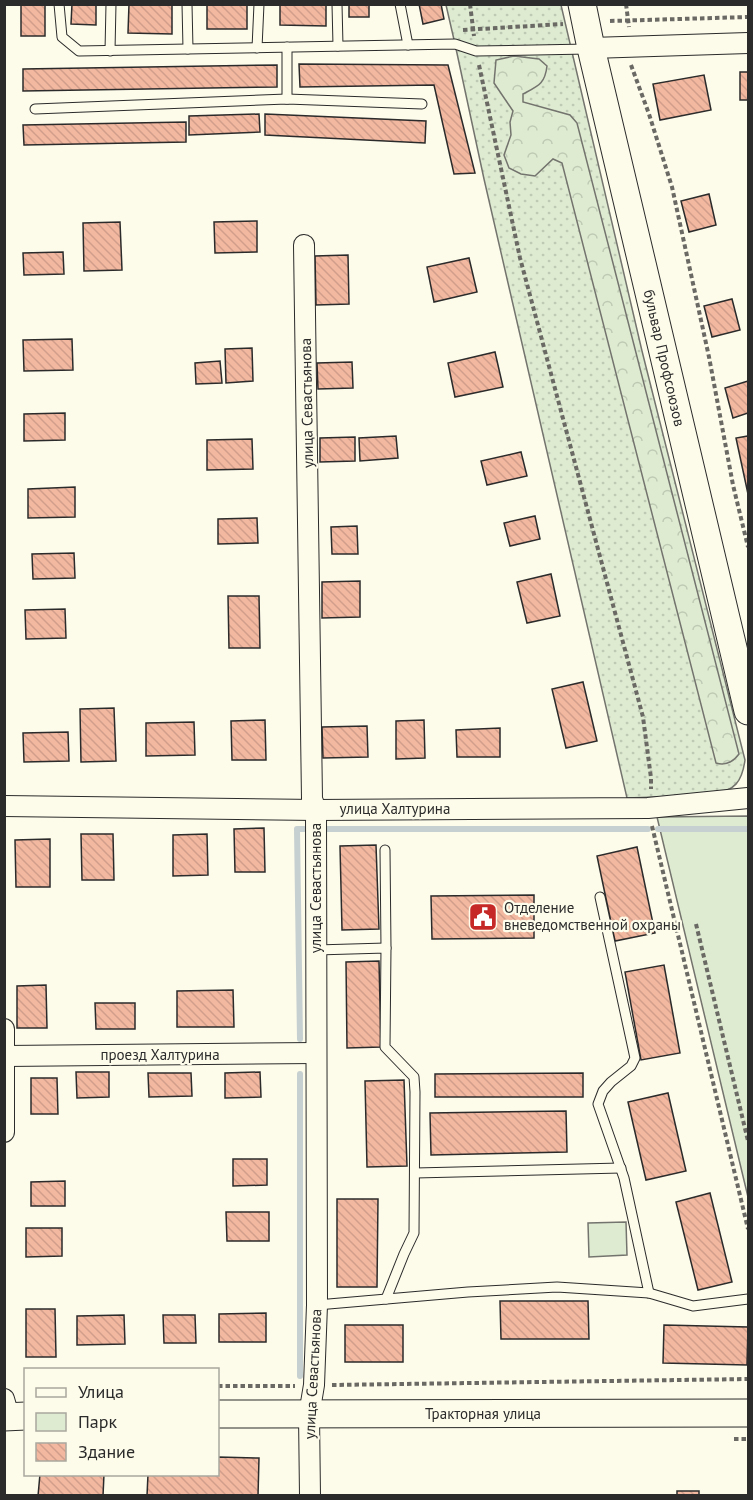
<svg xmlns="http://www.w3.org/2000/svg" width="753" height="1500" viewBox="0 0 753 1500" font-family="'PT Sans',sans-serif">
<defs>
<pattern id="grass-dots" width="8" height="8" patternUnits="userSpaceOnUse" patternTransform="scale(1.5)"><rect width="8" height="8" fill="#deebd1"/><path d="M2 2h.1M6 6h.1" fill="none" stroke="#bfcab4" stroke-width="1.8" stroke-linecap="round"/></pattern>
<pattern id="forest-crowns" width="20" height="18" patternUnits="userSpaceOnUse" patternTransform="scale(1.5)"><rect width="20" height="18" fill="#deebd1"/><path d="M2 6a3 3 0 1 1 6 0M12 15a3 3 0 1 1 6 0" fill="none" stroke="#bfcab4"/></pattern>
<pattern id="building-back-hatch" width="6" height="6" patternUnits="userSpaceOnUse" patternTransform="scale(1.5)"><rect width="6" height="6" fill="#f2b8a0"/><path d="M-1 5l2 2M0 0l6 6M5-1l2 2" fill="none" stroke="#d09e8a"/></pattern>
</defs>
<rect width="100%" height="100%" fill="#fdfbea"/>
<path fill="url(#grass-dots)" stroke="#74746e" stroke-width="1.5" d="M446 5H561L642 351 745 760C742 782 735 790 713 795L627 798 484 179 455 44Z"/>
<path fill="url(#forest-crowns)" stroke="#74746e" stroke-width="1.5" d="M514 56 539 59 547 66C545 84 538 86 523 94V102L570 115 577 123 739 754C733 762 726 766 716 763L562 163 553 159 535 176 521 174 509 168 504 155 511 135 510 122 513 111 494 83 496 60Z"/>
<g fill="#deebd1" stroke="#74746e" stroke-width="1.5">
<polygon points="748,816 748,1197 657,817"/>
<polygon points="626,1222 627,1255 589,1257 588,1223"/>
</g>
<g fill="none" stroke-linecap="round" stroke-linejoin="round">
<g stroke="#c7d0d0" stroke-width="6">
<polyline points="325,829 648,829"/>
<polyline points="658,829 748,829"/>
<polyline points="300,1039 297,829 304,829"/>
<polyline points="300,1074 300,1376"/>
</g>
</g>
<g fill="url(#building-back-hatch)" stroke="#2b2b2b" stroke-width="1.5">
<rect x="21" y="4" width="24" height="32"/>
<polygon points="72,4 96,4 96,25 71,24"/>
<polygon points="129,4 172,4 172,34 128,33"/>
<rect x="207" y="4" width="40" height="25"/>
<polygon points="280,4 326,4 326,26 280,25"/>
<rect x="349" y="4" width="20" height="13"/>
<polygon points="419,4 441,4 444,19 423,24"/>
<polygon points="299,64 448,65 475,173 454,174 434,85 300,87"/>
<polygon points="277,65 277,87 23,91 23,69"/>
<rect x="740" y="72" width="8" height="28"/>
<polygon points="704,75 711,110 660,120 653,84"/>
<polygon points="259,114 260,132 189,135 189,116"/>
<polygon points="265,114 426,121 425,143 265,135"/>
<polygon points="186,122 186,142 24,145 23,125"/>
<polygon points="709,194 716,225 689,232 681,201"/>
<polygon points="257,221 257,252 215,253 214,222"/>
<polygon points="120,222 122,270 84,271 83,223"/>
<polygon points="63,252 64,274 24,275 23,253"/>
<polygon points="348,255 349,304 316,305 315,256"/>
<polygon points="469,258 477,292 434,302 427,267"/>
<polygon points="732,299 740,330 712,337 704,306"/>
<polygon points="72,339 73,370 24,371 23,340"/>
<polygon points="252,348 253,381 226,383 225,349"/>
<polygon points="495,352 503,387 455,397 448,363"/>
<polygon points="220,361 222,383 196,384 195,363"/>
<polygon points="352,362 353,388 318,389 317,363"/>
<polygon points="748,381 748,413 733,418 725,388"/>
<polygon points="65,413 65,440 24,441 24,414"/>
<polygon points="396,436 398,458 360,461 359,438"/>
<polygon points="748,436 748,494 736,438"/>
<polygon points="355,437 355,461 320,462 320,438"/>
<polygon points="252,439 253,469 207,470 207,440"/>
<polygon points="521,452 527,476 487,485 481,461"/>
<polygon points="75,487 75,517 28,518 28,489"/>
<polygon points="535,516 540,539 510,546 504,523"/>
<polygon points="257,518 258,543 218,544 218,519"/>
<polygon points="357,526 358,554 332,554 331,527"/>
<polygon points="74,553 75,578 33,579 32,554"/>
<polygon points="551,574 560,616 527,623 517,582"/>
<polygon points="360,581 360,617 322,618 322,582"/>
<polygon points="228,596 259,596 260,648 229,648"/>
<polygon points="65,609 66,638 26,639 25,610"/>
<polygon points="583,682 597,741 566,748 552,689"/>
<polygon points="114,708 116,761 81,762 80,709"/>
<polygon points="265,720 266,760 232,760 231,721"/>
<polygon points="424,720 425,758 396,759 396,721"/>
<polygon points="194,722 195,755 146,756 146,723"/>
<polygon points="367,726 368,757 323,758 322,727"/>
<polygon points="500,728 500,757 457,757 456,730"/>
<polygon points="68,732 69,761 24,762 23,733"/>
<polygon points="264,828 265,872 235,872 234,829"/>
<polygon points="81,834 113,834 114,880 82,880"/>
<polygon points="207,834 208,875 173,876 173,835"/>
<polygon points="50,839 50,887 16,887 15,840"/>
<polygon points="376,845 379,929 342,930 340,846"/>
<polygon points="637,847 655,933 615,941 597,856"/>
<polygon points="534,895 534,938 432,939 431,896"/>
<polygon points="379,961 381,1047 347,1048 346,962"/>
<polygon points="664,965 680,1053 641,1060 625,972"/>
<polygon points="46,985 47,1028 17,1028 17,986"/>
<polygon points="233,990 234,1027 177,1027 177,991"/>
<polygon points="95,1003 135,1003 135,1029 96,1029"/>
<polygon points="76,1072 109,1072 109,1097 77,1098"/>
<polygon points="260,1072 261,1097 225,1098 225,1073"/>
<polygon points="148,1073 191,1073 192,1096 149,1097"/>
<polygon points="583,1073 583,1097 435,1097 435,1074"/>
<polygon points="31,1078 57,1078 58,1114 31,1114"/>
<polygon points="404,1080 407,1166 367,1167 365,1081"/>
<polygon points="668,1093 686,1171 646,1180 628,1102"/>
<polygon points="566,1111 567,1152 431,1155 430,1113"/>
<polygon points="233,1159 267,1159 267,1185 233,1186"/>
<polygon points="65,1181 65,1206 31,1206 31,1182"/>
<polygon points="710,1193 732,1282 698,1290 676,1202"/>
<polygon points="337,1199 378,1199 377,1287 337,1287"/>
<polygon points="226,1212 269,1212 269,1241 227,1241"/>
<polygon points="26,1228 62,1228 62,1256 26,1257"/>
<polygon points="500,1301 588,1301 589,1339 501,1339"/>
<polygon points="26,1309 55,1309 56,1357 26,1357"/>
<polygon points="266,1313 266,1342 219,1342 219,1314"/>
<polygon points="124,1315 125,1344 77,1345 77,1316"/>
<polygon points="163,1315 195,1315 196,1343 164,1343"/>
<rect x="345" y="1325" width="58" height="37"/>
<polygon points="664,1325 748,1327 747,1365 663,1363"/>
<polygon points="218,1457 259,1458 258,1496 147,1496 148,1474 218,1474"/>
<polygon points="40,1474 104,1474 103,1496 38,1496"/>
<rect x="677" y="1491" width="22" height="5"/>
</g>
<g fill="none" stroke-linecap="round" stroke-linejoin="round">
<g stroke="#2b2b2b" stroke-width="11">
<g id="lane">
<polyline points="59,4 62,37 79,51 455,44 476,51 588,49"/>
<polyline points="187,4 188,49"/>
<polyline points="337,4 338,46"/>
<polyline points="400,4 408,45"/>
<polyline points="257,48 259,4"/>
<polyline points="110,51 111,4"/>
<polyline points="287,99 287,47"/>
<polyline points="35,109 287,99 422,104"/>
<polyline points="385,850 386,948"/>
<polyline points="600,897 635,1058 631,1066 611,1082 603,1091 598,1104 624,1178 649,1293"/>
<polyline points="316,950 386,948 385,1047 414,1077 415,1092 414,1233 404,1254 386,1299"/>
<polyline points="415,1173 621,1168"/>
<polyline points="317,1305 468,1292 557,1287 649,1293 693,1306 748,1299"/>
</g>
</g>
<g stroke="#2b2b2b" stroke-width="22">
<g id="street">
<polyline points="591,48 748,43"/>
<polyline points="304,245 312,799 316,810 317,1305 314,1385 309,1415 310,1496"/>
<polyline points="4,806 316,810 648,808 748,798"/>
<polyline points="4,1029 4,1132"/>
<polyline points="6,1056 315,1053"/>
<polyline points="4,1399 9,1416"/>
</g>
</g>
<g stroke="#2b2b2b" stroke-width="29">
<g id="secondary">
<polyline points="582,4 591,48 748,711"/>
<polyline points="218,1414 748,1413"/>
<polyline points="4,1417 26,1416"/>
</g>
</g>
<g stroke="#6a6964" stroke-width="4" stroke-dasharray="4.5 3" stroke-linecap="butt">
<polyline points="470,4 474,36"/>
<polyline points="626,4 629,27"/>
<polyline points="610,21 748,17"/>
<polyline points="463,30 563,24"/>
<polyline points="479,65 520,258 643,717 651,778 651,789"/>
<polyline points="631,65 649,114 672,187 709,357 733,485 748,547"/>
<polyline points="652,826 748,1229"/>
<polyline points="696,924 748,1141"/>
<polyline points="332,1385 748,1379"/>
<polyline points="218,1386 295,1386"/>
<polyline points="734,1439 748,1439"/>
</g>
<use href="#lane" stroke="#fdfbea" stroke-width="9"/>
<use href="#street" stroke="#fdfbea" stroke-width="20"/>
<use href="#secondary" stroke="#fdfbea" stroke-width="27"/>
</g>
<defs>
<g id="civic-square" transform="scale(1.5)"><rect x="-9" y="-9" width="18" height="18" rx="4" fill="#c62828" stroke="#fdfbea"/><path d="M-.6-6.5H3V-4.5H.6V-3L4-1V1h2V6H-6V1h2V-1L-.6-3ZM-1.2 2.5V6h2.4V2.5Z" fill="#fff"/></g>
</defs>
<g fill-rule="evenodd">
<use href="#civic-square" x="483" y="917"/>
</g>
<g text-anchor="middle" stroke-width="4.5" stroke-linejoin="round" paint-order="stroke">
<g font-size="15" fill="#2b2b2b" stroke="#fdfbea">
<text transform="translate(664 358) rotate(77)" y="5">бульвар Профсоюзов</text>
<text transform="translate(307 403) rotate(-91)" y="5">улица Севастьянова</text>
<text x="395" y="814">улица Халтурина</text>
<text transform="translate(316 888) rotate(-90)" y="5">улица Севастьянова</text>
<text x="160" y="1060">проезд Халтурина</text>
<text transform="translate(313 1374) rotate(-87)" y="5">улица Севастьянова</text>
<text x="483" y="1419">Тракторная улица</text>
</g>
<g font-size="15" fill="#2b2b2b" stroke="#fdfbea" text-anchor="start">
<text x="504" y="913">Отделение<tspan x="504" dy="17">вневедомственной охраны</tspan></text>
</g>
</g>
<rect width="753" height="1500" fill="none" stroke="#2b2b2b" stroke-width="12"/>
<rect x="24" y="1368" width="195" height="108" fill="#fdfbea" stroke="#a9a89e" stroke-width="1.5"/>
<rect x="36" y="1388" width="30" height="9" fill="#fdfbea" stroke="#a9a89e" stroke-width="1.5"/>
<text x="78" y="1398" font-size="18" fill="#2b2b2b">Улица</text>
<rect x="36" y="1413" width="30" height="18" fill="#deebd1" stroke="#a9a89e" stroke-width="1.5"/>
<text x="78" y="1428" font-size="18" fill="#2b2b2b">Парк</text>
<rect x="36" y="1443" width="30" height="18" fill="url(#building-back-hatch)" stroke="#a9a89e" stroke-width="1.5"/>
<text x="78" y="1458" font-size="18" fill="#2b2b2b">Здание</text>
</svg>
